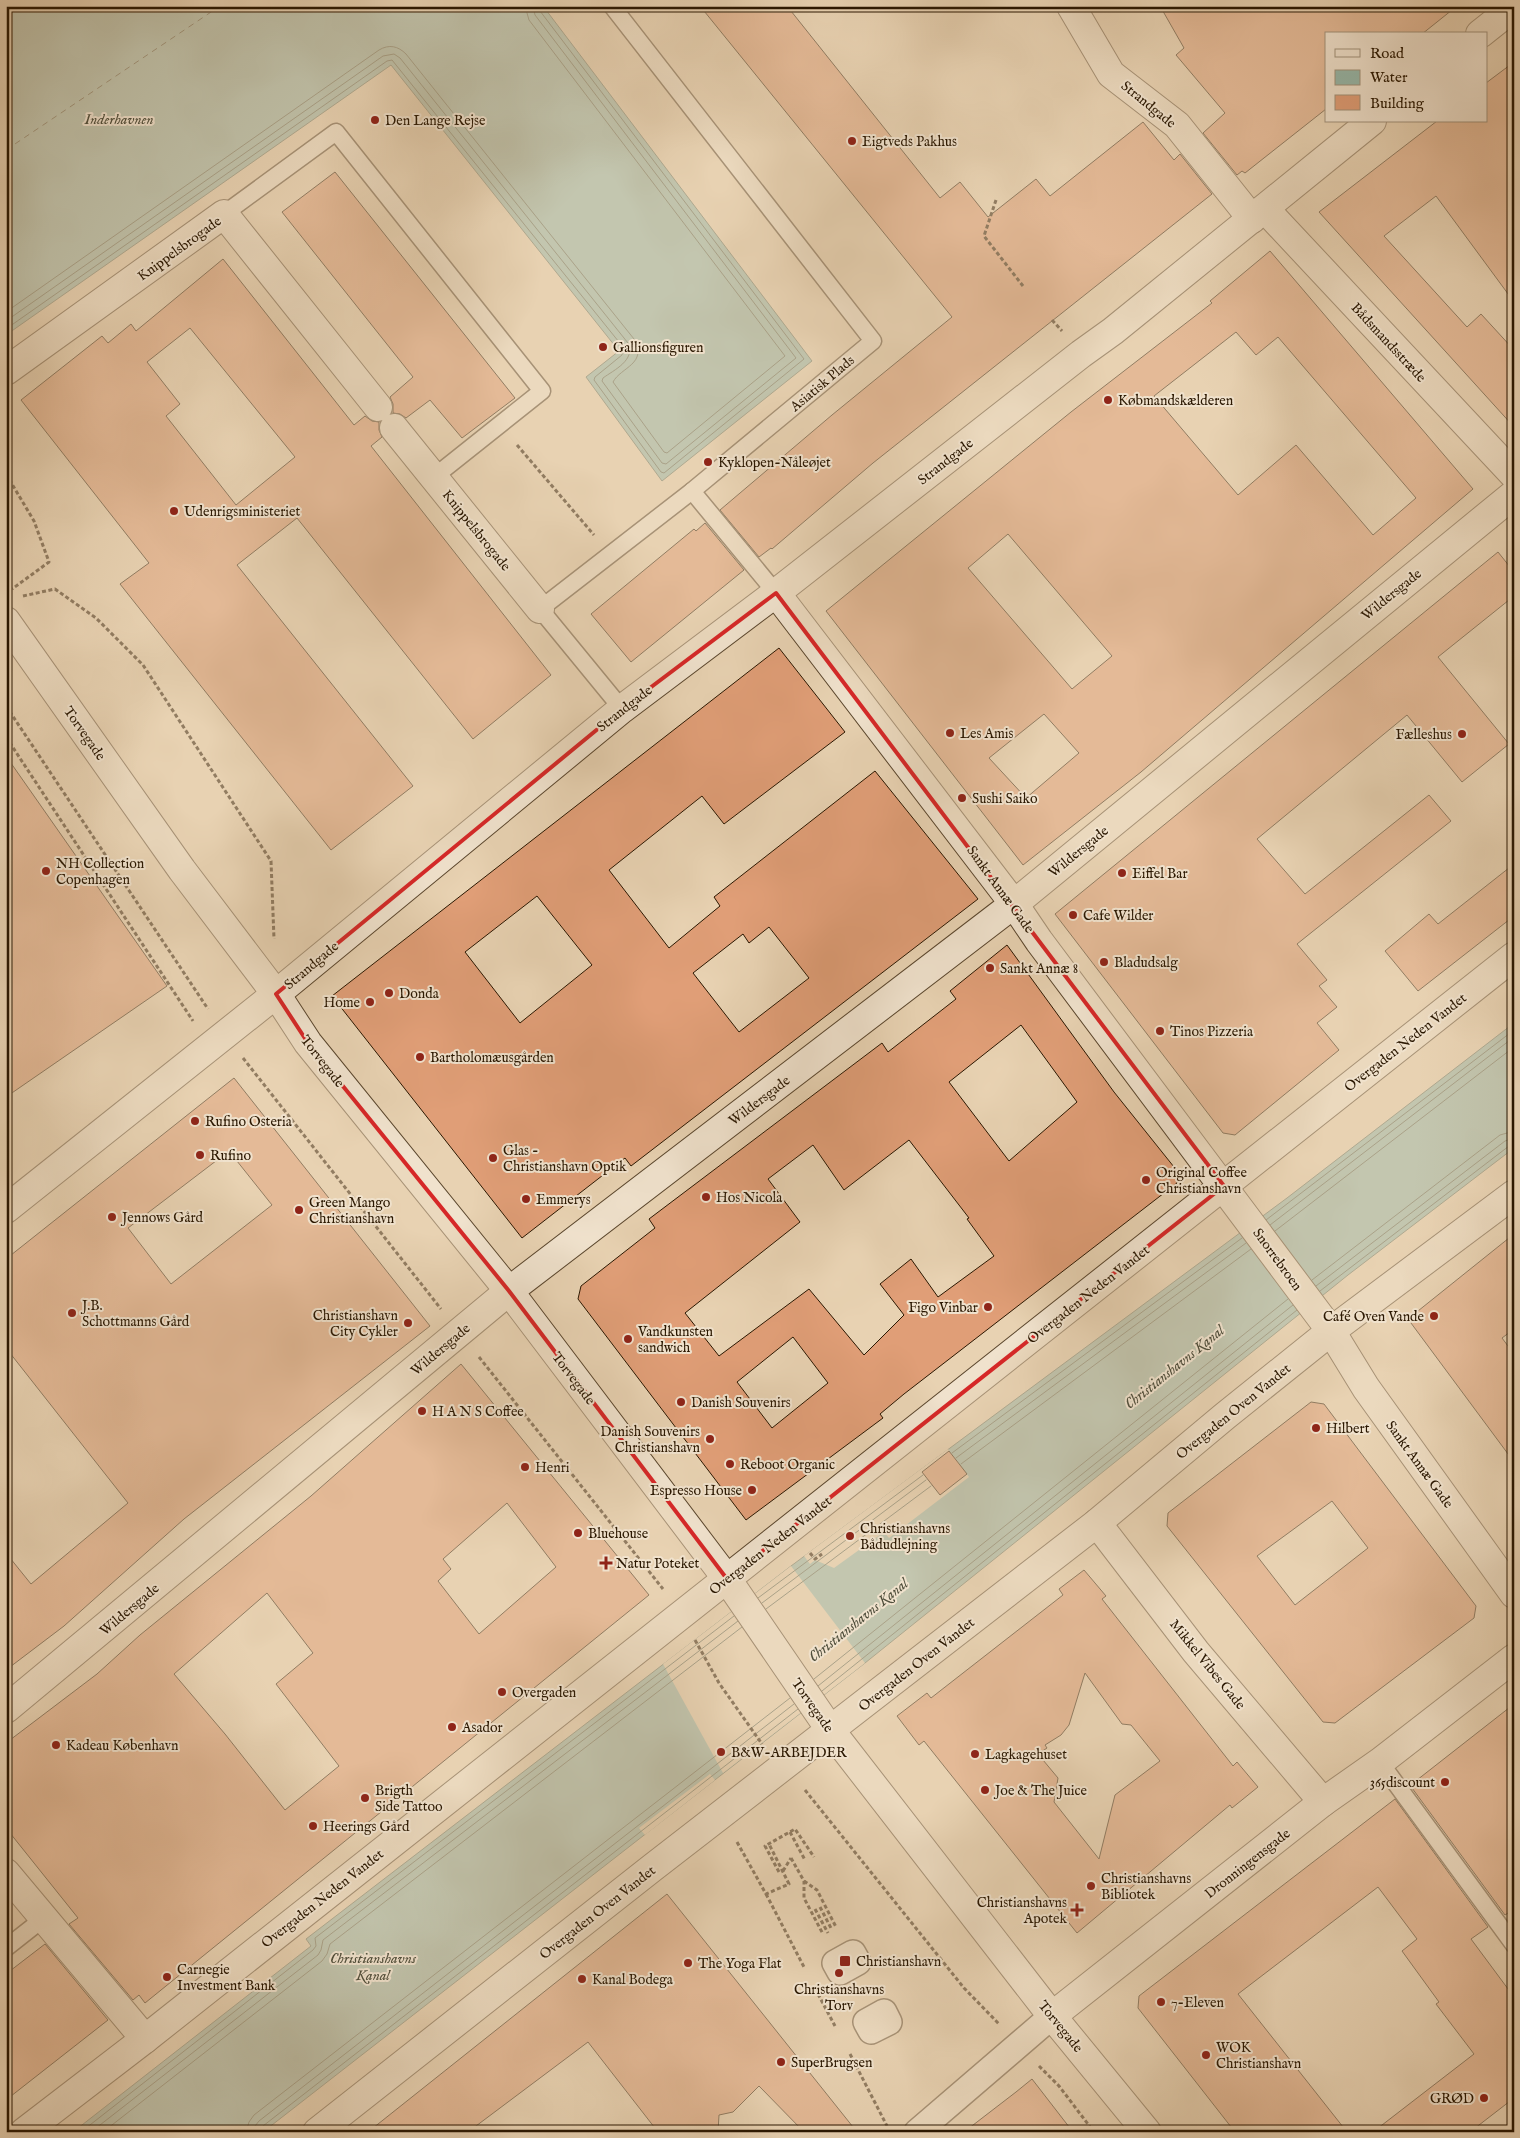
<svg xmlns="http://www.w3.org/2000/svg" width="1520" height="2138" viewBox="0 0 1520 2138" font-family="'IM FELL English',serif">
<rect width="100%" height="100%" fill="#e8d2b2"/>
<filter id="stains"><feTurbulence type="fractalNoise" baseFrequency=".004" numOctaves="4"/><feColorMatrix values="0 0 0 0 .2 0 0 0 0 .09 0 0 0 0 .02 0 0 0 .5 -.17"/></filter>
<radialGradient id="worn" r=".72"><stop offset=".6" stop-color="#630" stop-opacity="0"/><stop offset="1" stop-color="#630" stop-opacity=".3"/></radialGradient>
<g fill="#97b8aa" stroke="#6b7866">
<polygon points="6,6 543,6 812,361 662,481 586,377 619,351 391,65 6,335"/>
<polygon points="1514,1023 1514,1148 1348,1275 865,1663 263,2132 73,2132 311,1946 306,1939 791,1566 1287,1198"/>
</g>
<g fill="#e8d2b2">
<polygon points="948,1449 969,1477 889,1538 884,1532 834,1568 815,1560 810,1564 804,1556"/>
<polygon points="791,1566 865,1663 723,1773 663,1664"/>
<polygon points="710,1774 715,1780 645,1835 639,1828"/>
</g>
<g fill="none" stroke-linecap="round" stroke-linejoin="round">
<g stroke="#606856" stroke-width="1">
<path d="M6 312 379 50C389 44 398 46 406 54L634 339C648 364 621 367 613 382L664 452 667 453 785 356 529 20 525 6"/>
<path d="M6 321 383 56 394 54 400 58 628 343C636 360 614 370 603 378L602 381 662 463 666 464 796 358 535 15 533 6"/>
<polyline points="6,329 387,61 392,60 623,347 622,355 595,377 594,380 661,472 664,473 804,359 540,11 539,6"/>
<polyline points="1266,1220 1514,1030"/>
<polyline points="1270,1225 1514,1037"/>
<polyline points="1275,1231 1514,1047"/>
<polyline points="1312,1280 1500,1135 1514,1131"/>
<polyline points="1316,1286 1505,1141 1514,1138"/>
<polyline points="1320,1291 1509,1146 1514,1145"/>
<polyline points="952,1453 1242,1238"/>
<polyline points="956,1458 1246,1243"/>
<polyline points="961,1464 1251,1249"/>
<polyline points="758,1598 923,1475"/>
<polyline points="762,1603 926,1480"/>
<polyline points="766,1609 931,1486"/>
<polyline points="814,1679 1288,1299"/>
<polyline points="818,1686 1293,1305"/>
<polyline points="822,1691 1297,1310"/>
<polyline points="81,2132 313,1950 316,1946 315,1938 734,1616"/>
<polyline points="91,2132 318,1955 321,1950 323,1940 738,1621"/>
<polyline points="103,2132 322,1961 327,1954 330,1944 742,1627"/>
<polyline points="246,2132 249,2122 254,2115 790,1698"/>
<polyline points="254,2132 255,2126 259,2121 794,1704"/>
<polyline points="260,2132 263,2126 798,1709"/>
</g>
<polyline stroke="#504f3c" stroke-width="1" stroke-dasharray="6 5" stroke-linecap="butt" points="6,150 220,6"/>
</g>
<g fill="#e09e77" stroke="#2a1701" fill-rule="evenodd">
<polygon points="700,6 787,6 940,198 960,182 988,217 1036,179 1050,196 1143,122 1174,160 1180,154 1212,194 873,463 772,549 771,548 759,557 720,510 832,415 952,317"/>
<polygon points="1160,6 1457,6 1422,34 1326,34 1326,109 1245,173 1242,171 1237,175 1203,133 1225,113 1176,55 1184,48"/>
<polygon points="1514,62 1514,302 1436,196 1384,236 1467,327 1481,314 1514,350 1514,427 1319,212 1437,121 1486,121 1486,83"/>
<polygon points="335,172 515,398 462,438 430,400 406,418 400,414 393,413 393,404 390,397 413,377 282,212"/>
<path d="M1270 251 1473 489 1141 772 1023 865 826 611 1071 412 1212 303 1210 301ZM1236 332 1256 355 1278 337 1416 498 1373 535 1296 445 1238 495 1154 396ZM1008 534 1112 656 1072 689 968 568ZM1044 714 1079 753 1026 798 989 758Z"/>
<path d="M223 259 354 425 365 416 372 421 379 422V430L382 437 371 446 551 675 473 739 297 518 237 565 413 786 331 850 120 584 149 563 21 400 102 336 108 343 131 324 136 331ZM190 328 295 457 236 505 166 416 180 404 147 362Z"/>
<polygon points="705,523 744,570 631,662 591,614 694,529 696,531"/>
<polygon points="1498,552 1514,572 1514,596 1438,657 1509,744 1462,782 1407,715 1257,839 1305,894 1429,795 1451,821 1297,944 1327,980 1319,986 1337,1007 1317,1023 1339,1050 1235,1135 1223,1133 1055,914"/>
<path d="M779 648 845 732 724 824 702 796 609 870 669 948 720 906 714 897 875 771 978 899 631 1166 625 1158 522 1238 332 996ZM537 896 592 965 520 1023 465 952ZM769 927 809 978 739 1032 693 973 743 934 749 943Z"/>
<polygon points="6,756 167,986 6,1097"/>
<polygon points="1514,864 1514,916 1418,991 1385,951 1429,914 1438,924"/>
<path d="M1007 945 1114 1092 1178 1172 1177 1183 904 1394 880 1414 883 1418 746 1520 578 1299 581 1286 655 1228 649 1219 882 1043 888 1052 956 999 950 991ZM1021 1025 1077 1102 1009 1161 949 1082ZM909 1140 969 1218 967 1219 994 1256 938 1297 911 1259 880 1284 904 1315 864 1355 809 1289 719 1356 685 1313 800 1222 768 1179 813 1145 844 1190ZM793 1337 828 1383 772 1428 737 1382Z"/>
<path d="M234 1078 430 1326 184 1519 64 1626 6 1670V1553L31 1584 128 1503 6 1348V1259ZM229 1151 272 1205 171 1284 128 1228Z"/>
<polygon points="1514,1234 1514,1329 1502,1338 1514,1354 1514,1462 1408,1319"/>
<path d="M461 1364 649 1595 145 2003 139 1995 133 2000 69 1924 78 1918 6 1828V1743L97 1674 140 1635 311 1496ZM507 1503 556 1567 479 1634 438 1581 451 1569 443 1559ZM267 1593 313 1653 276 1684 339 1766 285 1810 225 1734 174 1674Z"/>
<path d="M1311 1402 1324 1404 1476 1606 1474 1618 1335 1723 1323 1722 1167 1526 1168 1513ZM1332 1501 1368 1548 1295 1605 1257 1556Z"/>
<polygon points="949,1451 967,1474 940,1495 922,1472"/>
<path d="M1084 1570 1106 1596 1102 1599 1233 1766 1237 1762 1258 1787 1232 1808 1230 1805 1077 1933 924 1741 919 1745 897 1716 927 1693 931 1698 1063 1595 1059 1589ZM1085 1673 1122 1724 1131 1725 1160 1761 1115 1795 1099 1859 1054 1802 1058 1778 1038 1754 1047 1748 1045 1745 1061 1735 1069 1725Z"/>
<polygon points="1514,1704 1514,1909 1505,1915 1412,1788 1419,1783 1417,1780"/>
<polygon points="1395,1799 1488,1927 1471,1939 1514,1997 1514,2098 1470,2132 1373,2132 1474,2054 1436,2004 1439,2002 1402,1951 1417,1939 1378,1887 1238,1994 1347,2132 1235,2132 1138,2008 1139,1996"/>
<polygon points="667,1894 857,2132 804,2132 759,2086 733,2112 719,2115 718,2132 658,2132 588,2042 468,2132 368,2132"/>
<polygon points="45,1944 108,2020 6,2100 6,1974"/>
<polygon points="1032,2079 1073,2132 964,2132 1016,2092"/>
</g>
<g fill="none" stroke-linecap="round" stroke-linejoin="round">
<g stroke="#5a462d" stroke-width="19">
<g id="service">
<polyline points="612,6 873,341 692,491 540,609 622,709"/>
<polyline points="224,214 336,132 542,391 434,477"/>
<polyline points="692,491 776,593"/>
<polyline points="1380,1762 1514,1945"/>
<polyline points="6,1948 44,1918"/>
</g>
</g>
<g stroke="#5a462d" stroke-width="28">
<g id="pedestrian">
<polygon points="853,1953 858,1962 840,1972 835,1963"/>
<polygon points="884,2012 889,2022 871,2031 866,2022"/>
<polyline points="917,2132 1052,2016"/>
</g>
</g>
<g stroke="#5a462d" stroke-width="30">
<g id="minor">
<polyline points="1071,6 1111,74 1177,125 1252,219"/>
<polyline points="1480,34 1514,7"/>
<polyline points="1265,209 1514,475"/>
<polyline points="6,371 224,214 378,407"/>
<polyline points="394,428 540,609"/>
<polyline points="776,593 1014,904 1039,941 1331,1331 1366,1388 1514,1594"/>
<polyline points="6,1209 276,994 622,709 776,593 1081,354 1113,331 1372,121"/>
<polyline points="1097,1523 1196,1652 1323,1802"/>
<polyline points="6,1709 509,1291 1014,904 1514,494"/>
<polyline points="6,1873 145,2039"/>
<polyline points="1052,2016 1323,1802 1380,1762 1514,1658"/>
<polyline points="24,2132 145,2039 1514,956"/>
<polyline points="317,2132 652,1868 1097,1523 1225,1416 1331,1331 1514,1194"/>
</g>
</g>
<g stroke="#5a462d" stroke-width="30">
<polyline id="tertiary" points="6,621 182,870 276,994 308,1043 509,1291 727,1579 831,1731 1052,2016 1147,2132"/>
</g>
<g stroke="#2a1701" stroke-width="3" stroke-dasharray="4 2.5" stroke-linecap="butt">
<polyline points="996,200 984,236 1023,286"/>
<polyline points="1052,320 1062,331"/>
<polyline points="517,445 594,535"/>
<polyline points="6,474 34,521 49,562 12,589"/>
<polyline points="23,596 55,589 96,618 143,665 271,861 274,939"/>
<polyline points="6,706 208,1009"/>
<polyline points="6,737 193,1021"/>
<polyline points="243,1058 441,1309"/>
<polyline points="479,1357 663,1589"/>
<polyline points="810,1553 815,1559 822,1554"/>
<polyline points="805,1790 964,1988 999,2024"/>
<polyline points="790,1832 805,1860"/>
<polyline points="737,1842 766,1894 789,1884 769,1844"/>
<polyline points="791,1858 804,1881 804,1898 823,1934"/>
<polyline points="783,1871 791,1858"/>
<polyline points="779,1872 765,1846 795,1829 814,1857"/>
<polyline points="804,1881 817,1890 836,1927"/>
<polyline points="766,1894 804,1967"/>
<polyline points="820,1907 832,1930"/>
<polyline points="815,1909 828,1933"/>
<polyline points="818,1994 835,2026"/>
<polyline points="850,2054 887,2126"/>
<polyline points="1039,2066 1059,2086 1094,2132"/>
</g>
<use href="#service" stroke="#f0e2cd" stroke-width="16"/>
<use href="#pedestrian" stroke="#f0e2cd" stroke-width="25"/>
<use href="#minor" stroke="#f0e2cd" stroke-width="28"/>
<use href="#tertiary" stroke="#f0e2cd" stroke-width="28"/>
<polyline stroke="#2a1701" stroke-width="3" stroke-dasharray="4 2.5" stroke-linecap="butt" points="695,1640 719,1683 762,1744"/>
</g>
<path d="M0 0H1520V2138H0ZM776 593 1224 1186 727 1579 509 1291 308 1043 276 994 622 709Z" fill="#e8d2b2" fill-opacity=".55" fill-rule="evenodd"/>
<path fill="none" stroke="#d62828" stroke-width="4" stroke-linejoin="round" d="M776 593 1224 1186 727 1579 509 1291 308 1043 276 994 622 709Z"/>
<g fill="#8f2418" stroke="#f0e2cd" stroke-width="2">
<circle cx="375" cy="120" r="5"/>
<circle cx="852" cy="141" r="5"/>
<circle cx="603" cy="347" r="5"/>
<circle cx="1108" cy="400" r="5"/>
<circle cx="708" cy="462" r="5"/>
<circle cx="174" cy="511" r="5"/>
<circle cx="950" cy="733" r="5"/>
<circle cx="1462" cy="734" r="5"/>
<circle cx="962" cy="798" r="5"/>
<circle cx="46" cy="871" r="5"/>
<circle cx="1122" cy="873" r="5"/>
<circle cx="1073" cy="915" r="5"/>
<circle cx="1104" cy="962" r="5"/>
<circle cx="990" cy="968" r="5"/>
<circle cx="389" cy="993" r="5"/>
<circle cx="370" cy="1002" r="5"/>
<circle cx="1160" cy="1031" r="5"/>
<circle cx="420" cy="1057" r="5"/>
<circle cx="195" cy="1121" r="5"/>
<circle cx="200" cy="1155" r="5"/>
<circle cx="493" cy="1158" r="5"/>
<circle cx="1146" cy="1180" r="5"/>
<circle cx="706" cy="1197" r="5"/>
<circle cx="526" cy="1199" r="5"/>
<circle cx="299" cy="1210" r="5"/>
<circle cx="112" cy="1217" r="5"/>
<circle cx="988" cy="1307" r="5"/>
<circle cx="72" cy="1313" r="5"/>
<circle cx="1434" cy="1316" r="5"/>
<circle cx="408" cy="1323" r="5"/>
<circle cx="628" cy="1339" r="5"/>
<circle cx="681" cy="1402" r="5"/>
<circle cx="422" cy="1411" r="5"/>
<circle cx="1316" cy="1428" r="5"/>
<circle cx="710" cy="1439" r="5"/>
<circle cx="730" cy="1464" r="5"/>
<circle cx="525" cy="1467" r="5"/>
<circle cx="752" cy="1490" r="5"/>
<circle cx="578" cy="1533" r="5"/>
<circle cx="850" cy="1536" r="5"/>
<path d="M603.5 1555.5h5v5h5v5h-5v5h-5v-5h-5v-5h5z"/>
<circle cx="502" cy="1692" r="5"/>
<circle cx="452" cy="1727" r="5"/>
<circle cx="56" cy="1745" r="5"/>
<circle cx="721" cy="1752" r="5"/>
<circle cx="975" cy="1754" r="5"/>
<circle cx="1445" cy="1782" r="5"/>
<circle cx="985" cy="1790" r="5"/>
<circle cx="365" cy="1798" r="5"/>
<circle cx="313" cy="1826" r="5"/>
<circle cx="1091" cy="1886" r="5"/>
<path d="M1074.5 1902.5h5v5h5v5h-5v5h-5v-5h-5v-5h5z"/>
<rect x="839" y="1955" width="12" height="12" rx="2.5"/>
<circle cx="688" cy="1963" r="5"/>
<circle cx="839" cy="1973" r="5"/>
<circle cx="167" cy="1977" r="5"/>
<circle cx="582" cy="1979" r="5"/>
<circle cx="1161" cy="2002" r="5"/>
<circle cx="1206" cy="2055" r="5"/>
<circle cx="781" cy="2062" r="5"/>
<circle cx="1484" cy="2098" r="5"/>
</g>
<g text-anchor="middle" stroke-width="4" stroke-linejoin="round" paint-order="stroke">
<g font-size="14" fill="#2a1701" stroke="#f0e2cd">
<text transform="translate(1149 104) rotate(39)" y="5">Strandgade</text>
<text transform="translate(179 248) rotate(-36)" y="5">Knippelsbrogade</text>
<text transform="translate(1389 342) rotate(47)" y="5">Bådsmandsstræde</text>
<text transform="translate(822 383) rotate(-40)" y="5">Asiatisk Plads</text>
<text transform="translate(945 461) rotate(-38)" y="5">Strandgade</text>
<text transform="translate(477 530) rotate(51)" y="5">Knippelsbrogade</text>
<text transform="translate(1391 594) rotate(-39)" y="5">Wildersgade</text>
<text transform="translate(624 708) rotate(-38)" y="5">Strandgade</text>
<text transform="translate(85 733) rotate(55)" y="5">Torvegade</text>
<text transform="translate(1078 851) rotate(-39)" y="5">Wildersgade</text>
<text transform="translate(1001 889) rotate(54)" y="5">Sankt Annæ Gade</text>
<text transform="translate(311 965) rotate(-40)" y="5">Strandgade</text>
<text transform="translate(1405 1042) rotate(-38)" y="5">Overgaden Neden Vandet</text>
<text transform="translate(323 1061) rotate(52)" y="5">Torvegade</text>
<text transform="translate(759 1100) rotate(-37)" y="5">Wildersgade</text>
<text transform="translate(1278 1259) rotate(54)" y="5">Snorrebroen</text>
<text transform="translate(1088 1294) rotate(-38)" y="5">Overgaden Neden Vandet</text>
<text transform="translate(440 1349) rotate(-40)" y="5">Wildersgade</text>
<text transform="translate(574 1378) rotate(53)" y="5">Torvegade</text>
<text transform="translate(1233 1411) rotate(-39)" y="5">Overgaden Oven Vandet</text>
<text transform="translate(1420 1464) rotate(54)" y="5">Sankt Annæ Gade</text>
<text transform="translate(770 1545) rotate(-38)" y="5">Overgaden Neden Vandet</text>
<text transform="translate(129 1609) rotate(-40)" y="5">Wildersgade</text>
<text transform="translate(916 1664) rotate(-38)" y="5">Overgaden Oven Vandet</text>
<text transform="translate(1208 1664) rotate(51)" y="5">Mikkel Vibes Gade</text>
<text transform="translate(813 1705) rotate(55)" y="5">Torvegade</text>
<text transform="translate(1247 1863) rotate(-38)" y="5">Dronningensgade</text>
<text transform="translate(322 1898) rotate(-38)" y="5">Overgaden Neden Vandet</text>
<text transform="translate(597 1912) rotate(-38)" y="5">Overgaden Oven Vandet</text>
<text transform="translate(1061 2026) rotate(51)" y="5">Torvegade</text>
</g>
<g font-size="14" fill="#2a1701" stroke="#f0e2cd" text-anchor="start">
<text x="385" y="125">Den Lange Rejse</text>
<text x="862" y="146">Eigtveds Pakhus</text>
<text x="613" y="352">Gallionsfiguren</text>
<text x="1118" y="405">Købmandskælderen</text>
<text x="718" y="467">Kyklopen-Nåleøjet</text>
<text x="184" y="516">Udenrigsministeriet</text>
<text x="960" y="738">Les Amis</text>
<text x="1452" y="739" text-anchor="end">Fælleshus</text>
<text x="972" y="803">Sushi Saiko</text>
<text x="56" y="868">NH Collection<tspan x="56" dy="16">Copenhagen</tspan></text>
<text x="1132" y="878">Eiffel Bar</text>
<text x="1083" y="920">Cafe Wilder</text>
<text x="1114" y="967">Bladudsalg</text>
<text x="1000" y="973">Sankt Annæ 8</text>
<text x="399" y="998">Donda</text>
<text x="360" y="1007" text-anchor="end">Home</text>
<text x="1170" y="1036">Tinos Pizzeria</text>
<text x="430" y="1062">Bartholomæusgården</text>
<text x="205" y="1126">Rufino Osteria</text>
<text x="503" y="1155">Glas -<tspan x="503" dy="16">Christianshavn Optik</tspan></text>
<text x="210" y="1160">Rufino</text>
<text x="1156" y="1177">Original Coffee<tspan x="1156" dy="16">Christianshavn</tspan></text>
<text x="716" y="1202">Hos Nicola</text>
<text x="536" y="1204">Emmerys</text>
<text x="309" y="1207">Green Mango<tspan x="309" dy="16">Christianshavn</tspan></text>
<text x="122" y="1222">Jennows Gård</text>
<text x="82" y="1310">J.B.<tspan x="82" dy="16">Schottmanns Gård</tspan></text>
<text x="978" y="1312" text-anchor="end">Figo Vinbar</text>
<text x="398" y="1320" text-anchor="end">Christianshavn<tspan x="398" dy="16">City Cykler</tspan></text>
<text x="1424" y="1321" text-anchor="end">Café Oven Vande</text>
<text x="638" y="1336">Vandkunsten<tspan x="638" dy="16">sandwich</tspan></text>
<text x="691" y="1407">Danish Souvenirs</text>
<text x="432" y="1416">H A N S Coffee</text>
<text x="1326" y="1433">Hilbert</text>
<text x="700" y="1436" text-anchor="end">Danish Souvenirs<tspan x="700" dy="16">Christianshavn</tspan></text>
<text x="740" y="1469">Reboot Organic</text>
<text x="535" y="1472">Henri</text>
<text x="742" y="1495" text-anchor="end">Espresso House</text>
<text x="860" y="1533">Christianshavns<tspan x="860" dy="16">Bådudlejning</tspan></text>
<text x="588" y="1538">Bluehouse</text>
<text x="616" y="1568">Natur Poteket</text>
<text x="512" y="1697">Overgaden</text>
<text x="462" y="1732">Asador</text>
<text x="66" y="1750">Kadeau København</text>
<text x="731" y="1757">B&amp;W-ARBEJDER</text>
<text x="985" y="1759">Lagkagehuset</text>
<text x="1435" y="1787" text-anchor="end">365discount</text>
<text x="375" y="1795">Brigth<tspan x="375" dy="16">Side Tattoo</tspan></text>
<text x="995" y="1795">Joe &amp; The Juice</text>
<text x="323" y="1831">Heerings Gård</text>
<text x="1101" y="1883">Christianshavns<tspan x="1101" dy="16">Bibliotek</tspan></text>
<text x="1067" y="1907" text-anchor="end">Christianshavns<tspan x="1067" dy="16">Apotek</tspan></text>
<text x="856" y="1966">Christianshavn</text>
<text x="698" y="1968">The Yoga Flat</text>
<text x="177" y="1974">Carnegie<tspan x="177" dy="16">Investment Bank</tspan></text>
<text x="592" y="1984">Kanal Bodega</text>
<text x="839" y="1994" text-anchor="middle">Christianshavns<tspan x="839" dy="16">Torv</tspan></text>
<text x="1171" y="2007">7-Eleven</text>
<text x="1216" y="2052">WOK<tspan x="1216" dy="16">Christianshavn</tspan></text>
<text x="791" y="2067">SuperBrugsen</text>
<text x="1474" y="2103" text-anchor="end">GRØD</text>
</g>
<g font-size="15" font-style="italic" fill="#504f3c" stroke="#f0e2cd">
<text x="119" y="124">Inderhavnen</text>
<text transform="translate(1174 1367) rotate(-39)" y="5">Christianshavns Kanal</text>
<text transform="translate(858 1620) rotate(-39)" y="5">Christianshavns Kanal</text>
<text x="373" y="1963">Christianshavns<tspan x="373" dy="17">Kanal</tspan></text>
</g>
</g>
<rect width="1520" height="2138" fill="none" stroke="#e8d2b2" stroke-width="25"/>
<rect x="8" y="8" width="1505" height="2123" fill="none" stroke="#2a1701" stroke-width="2.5"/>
<rect x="12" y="12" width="1495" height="2113" fill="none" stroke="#2a1701"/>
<rect x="1325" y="32" width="162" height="90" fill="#f0e2cd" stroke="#a1917b"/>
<rect x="1335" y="49" width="25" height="8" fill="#f0e2cd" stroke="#a1917b"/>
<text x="1370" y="58" font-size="15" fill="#2a1701">Road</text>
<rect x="1335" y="70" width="25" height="15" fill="#97b8aa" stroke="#a1917b"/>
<text x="1370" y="82" font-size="15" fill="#2a1701">Water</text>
<rect x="1335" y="95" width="25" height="15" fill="#e09e77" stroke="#a1917b"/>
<text x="1370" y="108" font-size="15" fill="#2a1701">Building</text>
<rect width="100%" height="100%" filter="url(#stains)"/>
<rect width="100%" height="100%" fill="url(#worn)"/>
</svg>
